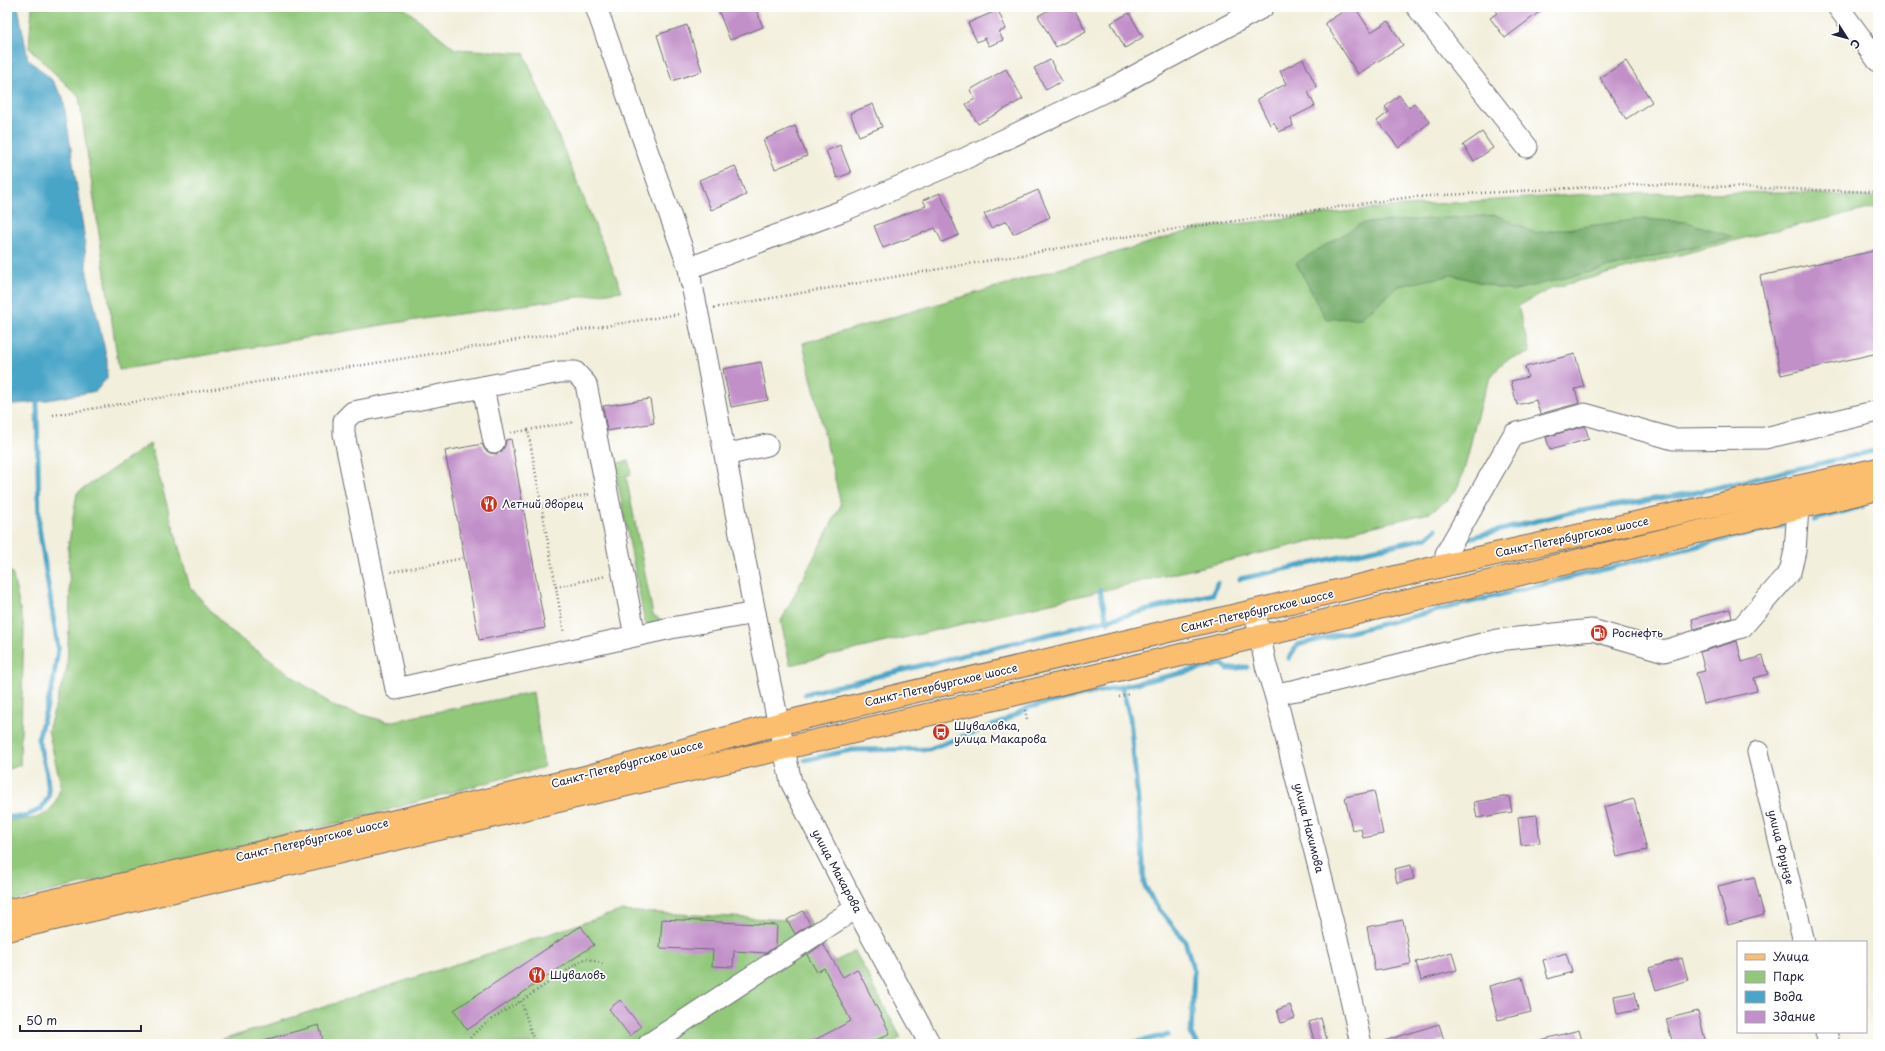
<svg xmlns="http://www.w3.org/2000/svg" width="1885" height="1051" viewBox="0 0 1885 1051" font-family="'Playpen Sans',sans-serif">
<rect width="100%" height="100%" fill="#fff"/>
<filter id="ink" filterUnits="userSpaceOnUse"><feTurbulence type="fractalNoise" baseFrequency=".025" numOctaves="2"/><feDisplacementMap in="SourceGraphic" scale="8" xChannelSelector="R" yChannelSelector="G"/><feConvolveMatrix kernelMatrix="1 2 1 2 8 2 1 2 1" color-interpolation-filters="sRGB"/></filter>
<filter id="wash" filterUnits="userSpaceOnUse"><feTurbulence type="fractalNoise" baseFrequency=".012" numOctaves="4" result="noise"/><feDisplacementMap in="SourceGraphic" scale="16" xChannelSelector="R" yChannelSelector="G"/><feGaussianBlur stdDeviation="0.9" result="paint"/><feColorMatrix in="noise" values="0 0 0 0 0 0 0 0 0 0 0 0 0 0 0 0 0 1.4 0 .05"/><feComposite in="paint" operator="in"/></filter>
<g filter="url(#wash)">
<rect width="100%" height="100%" fill="#f2efdc"/>
<g fill="#91c87a" stroke="#5a755a">
<polygon points="32,7 403,7 455,49 524,53 622,291 388,324 119,370 79,97 29,48"/>
<path d="M1795 192 1878 198V207L1764 233 1552 288 1518 306 1530 353C1522 356 1510 357 1504 362 1473 387 1475 457 1455 492 1450 500 1437 507 1429 513L790 665 781 621 841 505 803 343 1200 228 1389 207 1589 194Z"/>
<polygon points="150,444 190,587 227,629 335,707 388,722 533,692 544,767 359,818 7,902 7,821 36,818 49,812 56,801 61,786 48,730 67,668 70,596 68,548 77,493"/>
<polygon points="629,461 631,474 626,476 653,615 662,620 648,626 645,623 615,468 617,463"/>
<polygon points="7,566 13,576 24,628 20,765 7,770"/>
<polygon points="620,911 787,920 803,911 834,962 855,951 901,1038 889,1044 210,1044"/>
</g>
<polygon fill="#74ac6a" stroke="#4b6752" points="1496,215 1535,233 1641,219 1687,222 1733,237 1512,291 1452,275 1399,286 1361,318 1326,319 1296,263 1362,223"/>
<polygon fill="#4aa5c8" stroke="#366482" points="7,7 18,7 28,59 51,79 63,97 84,234 87,273 107,359 107,378 96,391 37,402 7,405"/>
<g fill="none" stroke-linecap="round" stroke-linejoin="round">
<g stroke="#4aa5c8" stroke-width="5">
<polyline points="1814,520 1863,506"/>
<polyline points="1469,538 1568,513 1698,492 1878,450"/>
<polyline points="1240,579 1426,538 1436,529"/>
<polyline points="1108,622 1107,620 1213,594 1217,583"/>
<polyline points="1289,658 1297,645 1783,525"/>
<polyline points="1122,687 1130,718 1142,844 1144,884 1154,903 1185,941 1194,971 1191,1035 1197,1044"/>
<polyline points="805,694 1107,620 1100,590"/>
<polyline points="805,760 851,750 929,749 1000,723 1030,707 1222,664 1228,669 1247,667"/>
<polyline points="7,817 23,817 41,809 49,796 47,774 38,739 53,684 58,648 39,527 37,402"/>
<polyline points="1128,1044 1168,1035"/>
</g>
</g>
<g id="blocks">
<g fill="#c290c9">
<polygon points="717,7 755,7 763,27 730,40"/>
<polygon points="1054,7 1073,7 1086,31 1056,47 1038,16"/>
<polygon points="1350,7 1355,7 1371,32 1388,21 1403,45 1358,74 1325,23"/>
<polygon points="1492,7 1546,7 1505,38 1490,18 1497,13"/>
<polygon points="998,10 1006,29 999,32 1003,40 989,46 985,38 977,42 968,23"/>
<polygon points="1129,13 1143,37 1125,48 1111,23"/>
<polygon points="687,25 702,71 672,81 657,35"/>
<polygon points="1303,59 1317,88 1308,92 1315,106 1291,118 1293,126 1279,132 1274,122 1270,125 1257,99 1286,84 1280,71"/>
<polygon points="1050,60 1062,81 1046,90 1034,68"/>
<polygon points="1626,61 1652,102 1626,119 1600,78"/>
<polygon points="1006,69 1023,99 978,124 966,104 975,99 970,90"/>
<polygon points="1399,95 1409,108 1414,103 1430,122 1399,148 1377,121 1389,112 1385,107"/>
<polygon points="873,104 882,127 859,136 850,113"/>
<polygon points="795,126 807,156 775,169 763,140"/>
<polygon points="1482,132 1493,148 1474,161 1463,145"/>
<polygon points="840,145 851,173 837,178 826,151"/>
<polygon points="735,166 746,195 711,210 699,180"/>
<polygon points="1038,190 1050,217 1013,234 1007,221 991,228 984,214"/>
<polygon points="940,193 959,235 942,242 935,228 883,248 874,226 926,206 923,200"/>
<polygon points="1878,250 1878,353 1781,375 1760,276"/>
<polygon points="1575,354 1584,387 1575,389 1579,403 1540,414 1536,400 1517,405 1511,381 1528,377 1525,367"/>
<polygon points="761,362 768,400 731,407 723,369"/>
<polygon points="650,399 654,423 607,431 603,406"/>
<polygon points="1585,426 1589,439 1550,450 1546,437"/>
<polygon points="511,439 545,628 479,640 445,451 482,444 485,450 490,453 496,454 502,451 505,445 506,440"/>
<polygon points="1730,609 1732,618 1694,629 1692,619"/>
<polygon points="1737,641 1742,662 1763,656 1768,674 1754,678 1757,691 1704,704 1696,673 1705,671 1700,652"/>
<polygon points="1374,791 1383,834 1363,838 1361,828 1352,830 1345,797"/>
<polygon points="1509,796 1512,812 1477,818 1474,802"/>
<polygon points="1634,799 1647,850 1617,857 1604,807"/>
<polygon points="1537,815 1540,843 1521,845 1518,817"/>
<polygon points="1411,865 1414,879 1397,883 1394,869"/>
<polygon points="1754,877 1764,915 1728,925 1718,886"/>
<polygon points="803,911 810,924 795,934 787,920"/>
<polygon points="662,919 777,925 776,946 766,953 734,951 733,967 712,966 713,950 660,948"/>
<polygon points="1403,920 1411,964 1375,971 1367,927"/>
<polygon points="581,926 594,945 467,1030 454,1010"/>
<polygon points="823,944 843,977 857,969 890,1033 870,1044 807,1044 851,1021 824,968 817,972 807,955"/>
<polygon points="1452,952 1457,970 1421,980 1416,962"/>
<polygon points="1566,953 1572,972 1548,979 1543,960"/>
<polygon points="1682,958 1688,980 1656,990 1649,968"/>
<polygon points="1522,977 1531,1012 1498,1020 1489,986"/>
<polygon points="1635,992 1638,1010 1617,1014 1614,996"/>
<polygon points="620,1000 641,1027 630,1036 609,1009"/>
<polygon points="1290,1005 1295,1018 1281,1023 1277,1010"/>
<polygon points="1698,1011 1706,1044 1673,1044 1666,1019"/>
<polygon points="1321,1018 1328,1044 1315,1044 1309,1022"/>
<polygon points="1439,1024 1444,1040 1431,1044 1385,1044 1384,1041"/>
<polygon points="319,1025 324,1044 264,1044 264,1040"/>
<polygon points="1579,1030 1583,1044 1542,1044 1541,1040"/>
</g>
</g>
</g>
<g filter="url(#ink)">
<use href="#blocks" fill-opacity="0" stroke="#6b6a73" stroke-width="1"/>
<g fill="none" stroke-linecap="round" stroke-linejoin="round">
<g stroke="#6b6a73" stroke-width="23">
<g id="minor">
<polyline points="596,7 689,268 691,282"/>
<polyline points="1417,7 1527,147"/>
<polyline points="1838,7 1878,61"/>
<polyline points="689,268 842,211 964,159 1118,85 1263,7"/>
<polyline points="702,334 755,613 791,782 856,908 930,1044"/>
<polyline points="483,387 494,442"/>
<polyline points="726,455 767,445"/>
<polyline points="1446,565 1446,554 1452,543 1514,434 1585,414 1673,439 1765,438 1878,411"/>
<polyline points="1255,612 1266,666 1275,694 1341,955 1361,1044"/>
<polyline points="635,636 586,384 575,372 560,372 353,412 344,421 344,434 396,689 671,628 755,613"/>
<polyline points="1275,694 1297,690 1498,640 1592,630 1664,651 1742,627 1790,572 1795,551 1798,508"/>
<polyline points="1758,752 1804,942"/>
<polyline points="1826,1032 1829,1044"/>
<polyline points="649,1044 856,908"/>
</g>
</g>
<g stroke="#6b6a73" stroke-width="24">
<g id="major">
<polyline points="7,911 581,778 778,724 1446,565 1878,469"/>
<polyline points="7,930 1076,680 1878,489"/>
</g>
</g>
<g stroke="#6b6a73" stroke-width="2.5" stroke-dasharray="1 3" stroke-linecap="butt">
<polyline points="714,308 1154,232 1411,197 1644,184 1878,192"/>
<polyline points="53,415 679,314"/>
<polyline points="528,430 575,422"/>
<polyline points="511,433 528,430 564,633"/>
<polyline points="541,505 590,494"/>
<polyline points="391,572 464,558"/>
<polyline points="556,587 606,576"/>
<polyline points="1119,697 1129,694"/>
<polyline points="1025,710 1027,719"/>
<path d="M465 1044C480 1024 500 1014 521 1001"/>
<polyline points="535,1044 521,1001 586,958 603,964"/>
</g>
<use href="#minor" stroke="#fff" stroke-width="21"/>
<use href="#major" stroke="#fbbe6e" stroke-width="22"/>
<g stroke="#6b6a73" stroke-width="23" stroke-linecap="butt">
<polyline id="minor-bridge" points="693,290 702,334"/>
</g>
<use href="#minor-bridge" stroke="#fff" stroke-width="21"/>
</g>
</g>
<defs>
<g id="restaurant-disc" transform="scale(0.9)"><circle r="9.5" fill="#c8321e" stroke="#fff"/><path d="M-5-6h1v4h1v-4h1v4h1v-4h1v5L-1.5 .5V6h-2V.5L-5-1ZM5-6V6H3V1.5H1.5Q1.5-4 5-6Z" fill="#fff"/></g>
<g id="fuel-disc" transform="scale(0.9)"><circle r="9.5" fill="#c8321e" stroke="#fff"/><path d="M-5.5-6h7V0h2V4h1.3V-2.5L3-4.5l.8-.8L6-3V5H2.5V1h-1V6h-7ZM-4.2-4.7v3.2H.2V-4.7Z" fill="#fff"/></g>
<g id="bus-disc" transform="scale(0.9)"><circle r="9.5" fill="#c8321e" stroke="#fff"/><path d="M-5-6H5V4H4V6H2V4H-2V6H-4V4H-5ZM-3.5-4V0h7V-4ZM-3.5 1.2v1.5H-2V1.2ZM2 1.2v1.5H3.5V1.2Z" fill="#fff"/></g>
</defs>
<g fill-rule="evenodd">
<use href="#restaurant-disc" x="489" y="504"/>
<use href="#fuel-disc" x="1599" y="633"/>
<use href="#bus-disc" x="941" y="732"/>
<use href="#restaurant-disc" x="537" y="975"/>
</g>
<g text-anchor="middle" stroke-width="3.5" stroke-linejoin="round" paint-order="stroke">
<g font-size="11" fill="#22223b" stroke="#fff" text-anchor="start">
<text x="502" y="508">Летний дворец</text>
<text x="1612" y="637">Роснефть</text>
<text x="954" y="730">Шуваловка,<tspan x="954" dy="13">улица Макарова</tspan></text>
<text x="550" y="979">Шуваловъ</text>
</g>
<g font-size="11" fill="#22223b" stroke="#fff">
<text transform="translate(1572 537) rotate(-12)" y="4">Санкт-Петербургское шоссе</text>
<text transform="translate(1257 611) rotate(-13)" y="4">Санкт-Петербургское шоссе</text>
<text transform="translate(941 685) rotate(-13)" y="4">Санкт-Петербургское шоссе</text>
<text transform="translate(627 764) rotate(-15)" y="4">Санкт-Петербургское шоссе</text>
<text transform="translate(1309 828) rotate(76)" y="4">улица Нахимова</text>
<text transform="translate(312 840) rotate(-13)" y="4">Санкт-Петербургское шоссе</text>
<text transform="translate(1781 847) rotate(76)" y="4">улица Фрунзе</text>
<text transform="translate(837 871) rotate(62)" y="4">улица Макарова</text>
</g>
</g>
<rect width="1885" height="1051" fill="none" stroke="#fff" stroke-width="24"/>
<rect x="1737" y="941" width="130" height="92" fill="#ffffff" stroke="#a7a7b1"/>
<rect x="1745" y="954" width="20" height="6" fill="#fbbe6e" stroke="#a7a7b1"/>
<text x="1773" y="961" font-size="12" fill="#22223b">Улица</text>
<rect x="1745" y="971" width="20" height="12" fill="#91c87a" stroke="#a7a7b1"/>
<text x="1773" y="981" font-size="12" fill="#22223b">Парк</text>
<rect x="1745" y="991" width="20" height="12" fill="#4aa5c8" stroke="#a7a7b1"/>
<text x="1773" y="1001" font-size="12" fill="#22223b">Вода</text>
<rect x="1745" y="1011" width="20" height="12" fill="#c290c9" stroke="#a7a7b1"/>
<text x="1773" y="1021" font-size="12" fill="#22223b">Здание</text>
<g transform="translate(1847 38) rotate(126)" stroke="#ffffff" stroke-width="3" paint-order="stroke">
<path d="M0-3L7 15L0 10L-7 15Z" fill="#22223b"/>
<text y="-6" font-size="11" font-weight="bold" text-anchor="middle" fill="#22223b">С</text>
</g>
<path d="M20 1025v6h121v-6" fill="none" stroke="#22223b" stroke-width="2"/>
<text x="26" y="1025" font-size="12" fill="#22223b" stroke="#ffffff" stroke-width="3" paint-order="stroke">50 m</text>
</svg>
